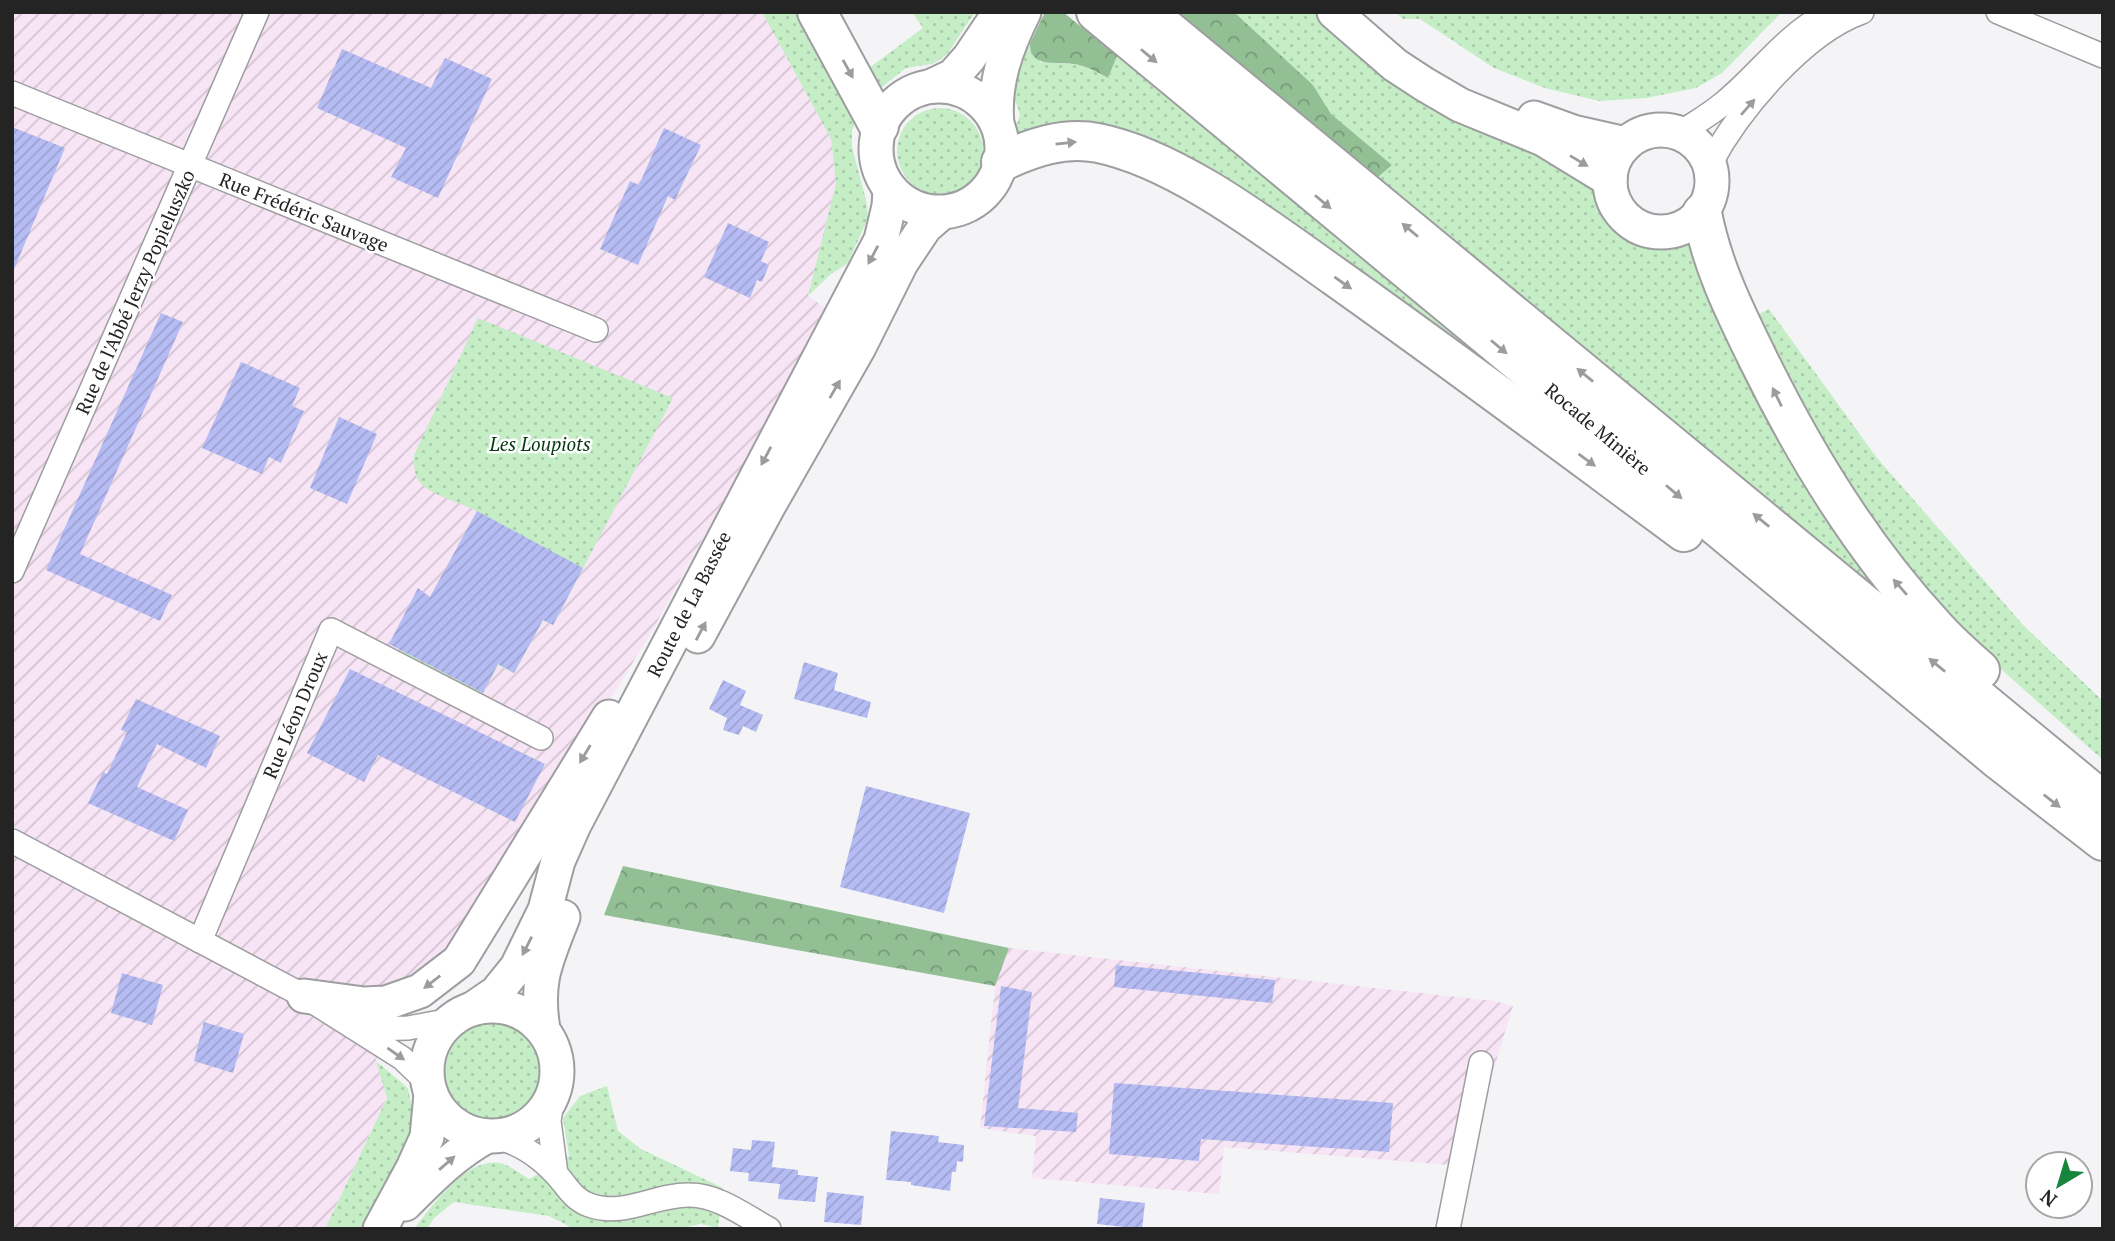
<svg xmlns="http://www.w3.org/2000/svg" width="2115" height="1241" viewBox="0 0 2115 1241" font-family="'PT Serif',serif">
<defs>
<pattern id="industrial-furrows" width="10" height="10" patternUnits="userSpaceOnUse" patternTransform="scale(1.75)"><rect width="10" height="10" fill="#f7e4f5"/><path d="M-1 1l2-2M0 10L10 0M9 11l2-2" fill="none" stroke="#d4c3d2"/></pattern>
<pattern id="green-dots" width="8" height="8" patternUnits="userSpaceOnUse" patternTransform="scale(1.75)"><rect width="8" height="8" fill="#c5edc6"/><path d="M2 2h.1M6 6h.1" fill="none" stroke="#a9cbaa" stroke-width="1.8" stroke-linecap="round"/></pattern>
<pattern id="forest-crowns" width="20" height="18" patternUnits="userSpaceOnUse" patternTransform="scale(1.75)"><rect width="20" height="18" fill="#92bf94"/><path d="M2 6a3 3 0 1 1 6 0M12 15a3 3 0 1 1 6 0" fill="none" stroke="#779b79"/></pattern>
<pattern id="building-hatch" width="6" height="6" patternUnits="userSpaceOnUse" patternTransform="scale(1.75)"><rect width="6" height="6" fill="#b5bcf3"/><path d="M-1 1l2-2M0 6l6-6M5 7l2-2" fill="none" stroke="#9ca1d0"/></pattern>
</defs>
<rect width="100%" height="100%" fill="#f4f4f7"/>
<g fill="url(#industrial-furrows)">
<polygon points="12,12 762,12 831,139 836,183 808,296 828,310 651,633 465,935 393,993 376,1061 387,1097 325,1229 12,1229"/>
<polygon points="1009,948 1494,1001 1513,1006 1482,1107 1451,1165 1224,1147 1219,1194 1032,1178 1036,1136 980,1128 995,986"/>
</g>
<g fill="url(#green-dots)">
<polygon points="762,12 800,12 858,115 852,131 852,147 866,200 868,218 848,263 830,275 808,296 836,183 831,139"/>
<polygon points="912,12 975,12 948,53 941,59 932,64 906,68 877,91 865,71 923,28"/>
<path d="M1234 12H1328L1594 184C1600 195 1603 209 1611 219 1631 247 1667 248 1696 234L1886 599 1378 177 1392 165 1331 114 1313 85Z"/>
<polygon points="1395,12 1782,12 1722,73 1696,88 1646,98 1599,101 1545,88 1494,68 1420,19 1403,19"/>
<polygon points="1030,43 1030,49 1040,62 1082,65 1108,78 1117,56 1537,402 1299,233 1166,144 1155,148 1018,135 1016,126 1020,115 1014,96 1016,75"/>
<circle cx="940" cy="151" r="43"/>
<polygon points="1769,309 1877,458 2024,626 2103,701 2103,760 1974,645 1902,566 1863,507 1747,320"/>
<path d="M478 318 673 398 553 625 543 620 514 673 498 665 481 697 399 654 477 511C462 503 423 493 417 478 414 471 414 463 414 455Z"/>
<circle cx="492" cy="1071" r="54"/>
<polygon points="376,1061 408,1088 413,1113 396,1229 325,1229 387,1098"/>
<path d="M607 1086 618 1131 641 1149 723 1188 718 1228 701 1224 676 1229H574L549 1216 454 1202 434 1218 427 1229H414C432 1206 466 1157 500 1163 509 1165 521 1174 529 1179L569 1156 563 1118 580 1096Z"/>
</g>
<g fill="url(#forest-crowns)">
<path d="M1045 12H1063L1117 56 1108 78C1100 74 1092 69 1083 66 1065 59 1029 72 1030 43Z"/>
<polygon points="1175,12 1234,12 1313,85 1331,114 1392,165 1378,177"/>
<polygon points="623,866 1009,948 995,986 604,915"/>
</g>
<g fill="url(#building-hatch)">
<polygon points="342,49 431,88 445,58 492,79 438,198 391,177 406,148 317,108"/>
<polygon points="12,127 65,148 12,274"/>
<polygon points="664,128 701,145 675,200 668,196 638,265 600,249 630,181 639,185"/>
<polygon points="728,223 769,242 761,261 769,265 762,282 757,280 750,298 704,277"/>
<polygon points="161,313 183,322 80,554 172,595 160,621 46,570"/>
<polygon points="241,362 300,388 292,406 304,411 281,463 269,457 262,474 202,448"/>
<polygon points="339,417 377,434 347,504 310,488"/>
<polygon points="477,511 583,568 553,625 543,620 514,673 498,664 483,693 389,644 418,588 430,597"/>
<polygon points="804,662 838,673 834,690 871,702 867,718 794,699"/>
<polygon points="350,669 545,764 515,822 378,755 364,782 307,753"/>
<polygon points="723,680 746,691 740,705 763,715 756,732 743,726 739,735 723,730 727,718 709,709"/>
<polygon points="136,699 220,736 206,768 157,744 137,787 188,810 174,841 88,803 103,772 107,774 115,757 127,732 121,730"/>
<polygon points="866,786 970,813 944,913 840,887"/>
<polygon points="1116,965 1275,980 1272,1003 1114,987"/>
<polygon points="122,973 163,985 152,1025 111,1013"/>
<polygon points="1001,986 1032,992 1018,1108 1078,1113 1076,1132 984,1126"/>
<polygon points="204,1022 244,1034 233,1073 194,1061"/>
<polygon points="1114,1083 1393,1103 1389,1152 1201,1139 1199,1161 1109,1154"/>
<polygon points="891,1131 939,1136 938,1142 964,1145 963,1162 957,1161 956,1172 952,1172 950,1191 911,1185 911,1182 886,1180"/>
<polygon points="752,1140 775,1142 772,1167 798,1170 798,1175 818,1177 815,1202 778,1199 780,1184 748,1181 749,1173 730,1171 733,1148 751,1150"/>
<polygon points="827,1192 864,1196 861,1225 824,1222"/>
<polygon points="1100,1198 1145,1203 1142,1229 1097,1224"/>
</g>
<g fill="none" stroke-linecap="round" stroke-linejoin="round">
<g stroke="#9e9ea0" stroke-width="26">
<g id="street">
<polyline points="1998,12 2103,56"/>
<polyline points="12,93 596,330"/>
<path d="M1680 133C1695 123 1711 114 1725 102 1759 74 1785 36 1825 15"/>
<path d="M1710 164C1739 110 1803 33 1862 12"/>
<polyline points="12,571 257,12"/>
<polyline points="12,841 304,996 402,1058 428,1083"/>
<polyline points="200,941 331,630 541,738"/>
<polyline points="360,1029 408,1028 451,1020"/>
<polyline points="553,1096 549,1121 556,1174"/>
<path d="M495 1136C520 1144 536 1154 554 1172 567 1185 571 1198 589 1205 624 1218 655 1194 690 1195 718 1195 745 1216 769 1229"/>
<polyline points="1448,1229 1481,1063"/>
</g>
</g>
<g stroke="#9e9ea0" stroke-width="37">
<g id="secondary">
<polyline points="1334,12 1395,65 1424,84 1460,105 1543,139 1610,180"/>
<circle cx="939" cy="149" r="63"/>
<polyline points="932,86 953,76 969,58 1000,12"/>
<polyline points="1534,118 1573,132 1626,144"/>
<path d="M997 124C993 84 1006 48 1024 12"/>
<circle cx="1661" cy="181" r="51"/>
<polyline points="698,636 769,505 859,347 901,263 925,227 941,213"/>
<polyline points="304,996 364,1004 386,1003 420,991 459,961 609,717"/>
<circle cx="492" cy="1071" r="65"/>
<polyline points="474,1008 496,993 517,967 545,910 558,861 574,825 881,240 889,206 890,190"/>
<path d="M543 1029C535 981 546 961 563 917"/>
<path d="M405 1204C431 1178 454 1154 487 1136"/>
<polyline points="380,1229 413,1168 427,1137 431,1094"/>
</g>
</g>
<g stroke="#9e9ea0" stroke-width="42">
<g id="highway">
<polyline points="817,12 879,126"/>
<polyline points="1096,12 2000,761 2103,841"/>
<polyline points="1146,12 2103,801"/>
<path d="M1001 162C1031 148 1064 136 1098 143 1178 159 1270 231 1337 278 1454 361 1569 447 1684 532"/>
<path d="M1702 213C1712 266 1735 312 1759 361 1806 457 1861 547 1934 626 1948 642 1964 656 1980 670"/>
</g>
</g>
<use href="#street" stroke="#fff" stroke-width="23"/>
<use href="#secondary" stroke="#fff" stroke-width="33"/>
<use href="#highway" stroke="#fff" stroke-width="38"/>
</g>
<defs><path id="oneway-solid" d="M-6-.8H1V-3.2L6.5 0L1 3.2V.8H-6Z" transform="scale(1.75)"/></defs>
<g fill="#9c9c9d">
<use href="#oneway-solid" transform="translate(1149 56) rotate(40)"/>
<use href="#oneway-solid" transform="translate(848 69) rotate(61)"/>
<use href="#oneway-solid" transform="translate(1748 107) rotate(-49)"/>
<use href="#oneway-solid" transform="translate(1066 143) rotate(-6)"/>
<use href="#oneway-solid" transform="translate(1579 161) rotate(31)"/>
<use href="#oneway-solid" transform="translate(1323 202) rotate(40)"/>
<use href="#oneway-solid" transform="translate(1410 230) rotate(-140)"/>
<use href="#oneway-solid" transform="translate(873 255) rotate(118)"/>
<use href="#oneway-solid" transform="translate(1343 283) rotate(35)"/>
<use href="#oneway-solid" transform="translate(1499 347) rotate(40)"/>
<use href="#oneway-solid" transform="translate(1585 375) rotate(-141)"/>
<use href="#oneway-solid" transform="translate(835 389) rotate(-60)"/>
<use href="#oneway-solid" transform="translate(1777 397) rotate(-116)"/>
<use href="#oneway-solid" transform="translate(766 456) rotate(118)"/>
<use href="#oneway-solid" transform="translate(1587 460) rotate(36)"/>
<use href="#oneway-solid" transform="translate(1674 492) rotate(40)"/>
<use href="#oneway-solid" transform="translate(1761 520) rotate(-141)"/>
<use href="#oneway-solid" transform="translate(1900 587) rotate(-131)"/>
<use href="#oneway-solid" transform="translate(701 631) rotate(-62)"/>
<use href="#oneway-solid" transform="translate(1937 665) rotate(-141)"/>
<use href="#oneway-solid" transform="translate(585 754) rotate(121)"/>
<use href="#oneway-solid" transform="translate(2052 801) rotate(38)"/>
<use href="#oneway-solid" transform="translate(527 946) rotate(117)"/>
<use href="#oneway-solid" transform="translate(432 982) rotate(142)"/>
<use href="#oneway-solid" transform="translate(396 1054) rotate(35)"/>
<use href="#oneway-solid" transform="translate(447 1163) rotate(-41)"/>
</g>
<g text-anchor="middle" stroke-width="5" stroke-linejoin="round" paint-order="stroke">
<g font-size="19" fill="#242425" stroke="#fff">
<text transform="translate(304 212) rotate(22)" y="7">Rue Frédéric Sauvage</text>
<text transform="translate(135 292) rotate(-66)" y="7">Rue de l'Abbé Jerzy Popieluszko</text>
<text transform="translate(1598 429) rotate(40)" y="7">Rocade Minière</text>
<text transform="translate(689 604) rotate(-63)" y="7">Route de La Bassée</text>
<text transform="translate(295 715) rotate(-67)" y="7">Rue Léon Droux</text>
</g>
<g font-size="19" font-style="italic" fill="#063910" stroke="#fff">
<text x="540" y="451">Les Loupiots</text>
</g>
</g>
<rect width="2115" height="1241" fill="none" stroke="#242425" stroke-width="28"/>
<g transform="translate(2059 1185) rotate(218)"><circle r="33" fill="#ffffff" stroke="#a7a7a8" stroke-width="2"/>
<path d="M0-5L12 26L0 18L-12 26Z" fill="#18853d"/>
<text y="-10" font-size="19" font-weight="bold" text-anchor="middle" fill="#242425">N</text>
</g>
</svg>
